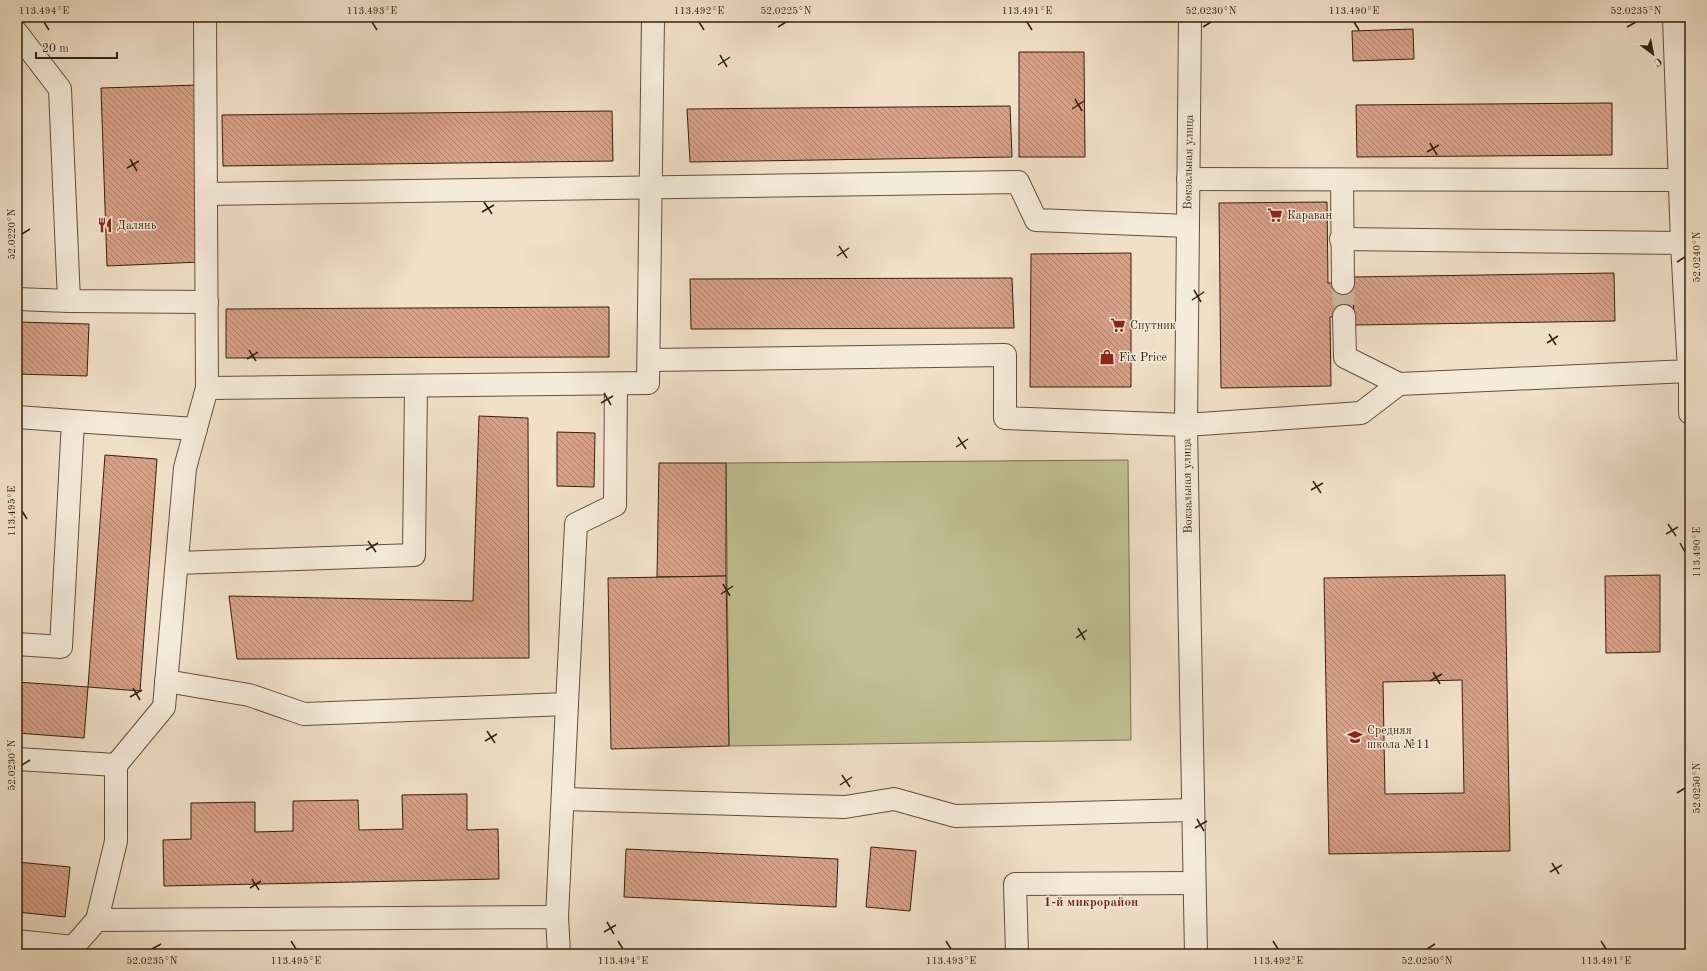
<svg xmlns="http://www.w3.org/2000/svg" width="1707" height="971" viewBox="0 0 1707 971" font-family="'Old Standard TT',serif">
<defs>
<pattern id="building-back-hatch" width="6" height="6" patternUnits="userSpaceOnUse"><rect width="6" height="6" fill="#d7a088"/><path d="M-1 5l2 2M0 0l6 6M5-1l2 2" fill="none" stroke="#af826e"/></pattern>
</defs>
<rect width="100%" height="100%" fill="#f0e0c8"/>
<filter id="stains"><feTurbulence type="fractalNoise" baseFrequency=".005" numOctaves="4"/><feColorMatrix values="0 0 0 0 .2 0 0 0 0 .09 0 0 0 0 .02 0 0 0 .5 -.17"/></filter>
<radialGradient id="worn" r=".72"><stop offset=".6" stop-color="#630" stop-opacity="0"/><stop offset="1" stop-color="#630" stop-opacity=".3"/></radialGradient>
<polygon fill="#c0c092" stroke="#7b704f" points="1128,460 1131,740 729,746 726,463"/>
<g fill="url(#building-back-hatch)" stroke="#361f0c" fill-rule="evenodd">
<polygon points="1413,29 1414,59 1353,61 1352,31"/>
<polygon points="1019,52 1084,52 1085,157 1019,157"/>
<polygon points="198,85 200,262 107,266 101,88"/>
<polygon points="1612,103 1612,155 1357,157 1356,105"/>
<polygon points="1010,106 1012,157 690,162 687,109"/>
<polygon points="612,111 613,161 223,166 222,115"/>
<polygon points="1327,202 1328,283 1354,283 1354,316 1330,317 1331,386 1221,388 1219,203"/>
<polygon points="1131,253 1131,387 1030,387 1031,254"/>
<polygon points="1614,273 1615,321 1354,325 1353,277"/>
<polygon points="1012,278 1014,328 691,329 690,279"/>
<polygon points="609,307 609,357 226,358 226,309"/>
<polygon points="17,322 89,324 87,376 17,374"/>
<polygon points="479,416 528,418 529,658 237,659 229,596 473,601"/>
<polygon points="557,432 595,433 594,487 557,486"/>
<polygon points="105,455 157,459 140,691 88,687"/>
<polygon points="659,463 726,463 726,576 657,577"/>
<path d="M1505 575 1510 851 1329 854 1324 578ZM1462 680 1464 793 1385 794 1383 682Z"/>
<polygon points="1660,575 1660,652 1606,653 1605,576"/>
<polygon points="726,576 729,746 611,749 608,578"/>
<polygon points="17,682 88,687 84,738 17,733"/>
<polygon points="467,794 467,830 498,829 499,879 164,886 163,840 191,839 191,803 255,802 255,832 293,831 293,801 358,800 359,830 403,829 402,795"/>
<polygon points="871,847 916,851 910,911 866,907"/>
<polygon points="626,849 838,859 836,907 624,897"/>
<polygon points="17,862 70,867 65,917 17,912"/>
</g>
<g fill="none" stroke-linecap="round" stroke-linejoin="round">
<polyline stroke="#cbb9a2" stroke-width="22" stroke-dasharray="22 11" stroke-linecap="butt" points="1343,283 1344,316"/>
<g stroke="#644f3b" stroke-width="24">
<g id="minor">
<polyline points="1190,17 1186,425 1196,954"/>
<polyline points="17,33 60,89 69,301 207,302"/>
<polyline points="1188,179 1690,180"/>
<polyline points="1342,180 1343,283"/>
<polyline points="206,194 1018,182 1036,220 1188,226"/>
<polyline points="1341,239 1682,243"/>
<polyline points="17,299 69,301"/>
<polyline points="1344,316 1345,357 1399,384"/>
<polyline points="649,360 1005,355 1005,418 1186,425 1361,413 1399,384 1689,371 1682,243 1674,17"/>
<polyline points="1690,371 1690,413"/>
<polyline points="207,388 648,383 653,17"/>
<polyline points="17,417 73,421"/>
<polyline points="177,563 414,555 416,386"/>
<polyline points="17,644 61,647 73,421 196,429"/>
<polyline points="166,681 249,695 304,714 567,704 576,524 615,505 616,384"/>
<polyline points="17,759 116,765 164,707 185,468 207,388 205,17"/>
<polyline points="563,799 845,807 894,799 955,816 1193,810"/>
<polyline points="557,917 567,704"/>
<polyline points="97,920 557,917 559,954"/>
<polyline points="17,941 73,947"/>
<polyline points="67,954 97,920 116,841 116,765"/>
<polyline points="1017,954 1015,884 1194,883"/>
</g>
</g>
<use href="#minor" stroke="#f5ebdb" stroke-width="22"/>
</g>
<path fill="none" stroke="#361f0c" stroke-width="1.5" d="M44 22 49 30M372 22 377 30M699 22 704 30M1027 22 1032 30M1354 22 1359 30M778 27 786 22M1203 27 1211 22M1627 27 1636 22M720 55 727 67M718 65 730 57M1075 99 1082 111M1072 109 1084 101M1430 143 1437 155M1427 152 1439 145M130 159 137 171M127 168 139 161M484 202 492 214M482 212 494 205M22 234 30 229M839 246 847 258M837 256 849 248M1677 262 1685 257M1194 290 1201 302M1192 300 1204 292M1549 334 1556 345M1547 343 1558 336M249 350 256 361M247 359 258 352M604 393 611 405M601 403 613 396M958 437 966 449M956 447 968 439M1313 481 1321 493M1311 490 1323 483M22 511 27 519M1668 524 1676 536M1666 534 1678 527M368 541 376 552M1680 543 1685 552M366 550 378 543M723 584 730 596M721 594 733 586M1078 628 1085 640M1076 638 1087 630M1433 672 1440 684M1430 681 1442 674M133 688 140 700M130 697 142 690M487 731 495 743M485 741 497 734M22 765 30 760M842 775 850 787M840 785 852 777M1677 793 1685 788M1197 819 1204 831M1195 828 1207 821M1552 863 1559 874M1550 872 1562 865M252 879 259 890M250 888 261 881M607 922 614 934M604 932 616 925M291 941 296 949M618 941 623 949M946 941 951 949M1273 941 1278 949M1601 941 1606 949M152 949 161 944M1427 949 1435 944"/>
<defs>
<g id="supermarket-bare" transform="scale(1.2)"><path d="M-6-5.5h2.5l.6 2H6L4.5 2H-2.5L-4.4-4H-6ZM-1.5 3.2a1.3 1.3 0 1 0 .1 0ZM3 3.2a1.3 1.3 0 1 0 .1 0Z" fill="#8f2418" stroke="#f5ebdb" stroke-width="2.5" paint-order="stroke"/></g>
<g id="restaurant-bare" transform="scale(1.2)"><path d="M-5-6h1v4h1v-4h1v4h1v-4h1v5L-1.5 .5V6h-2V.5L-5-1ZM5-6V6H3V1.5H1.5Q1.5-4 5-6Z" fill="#8f2418" stroke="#f5ebdb" stroke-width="2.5" paint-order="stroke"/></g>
<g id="shop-bare" transform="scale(1.2)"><path d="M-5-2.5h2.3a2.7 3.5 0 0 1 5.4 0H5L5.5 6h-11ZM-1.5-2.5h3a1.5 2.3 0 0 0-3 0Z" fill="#8f2418" stroke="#f5ebdb" stroke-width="2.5" paint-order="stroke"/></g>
<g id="school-bare" transform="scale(1.2)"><path d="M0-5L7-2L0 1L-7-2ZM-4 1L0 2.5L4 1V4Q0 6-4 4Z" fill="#8f2418" stroke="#f5ebdb" stroke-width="2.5" paint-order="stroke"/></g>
</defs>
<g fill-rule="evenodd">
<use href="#supermarket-bare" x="1275" y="215"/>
<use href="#restaurant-bare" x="105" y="225"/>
<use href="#supermarket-bare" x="1118" y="325"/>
<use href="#shop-bare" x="1107" y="357"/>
<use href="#school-bare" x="1355" y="737"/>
</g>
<g text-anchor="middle" stroke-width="3" stroke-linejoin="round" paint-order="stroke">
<g font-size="12" fill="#361f0c" stroke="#f5ebdb">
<text transform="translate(1188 162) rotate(-89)" y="4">Вокзальная улица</text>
<text transform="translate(1187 486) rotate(-91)" y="4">Вокзальная улица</text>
</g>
<g font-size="12" fill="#361f0c" stroke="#f5ebdb" text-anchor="start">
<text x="1287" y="219">Караван</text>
<text x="117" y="229">Далянь</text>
<text x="1130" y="329">Спутник</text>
<text x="1119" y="361">Fix Price</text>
<text x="1367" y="734">Средняя<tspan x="1367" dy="14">школа №11</tspan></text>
</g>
<g font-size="13" font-weight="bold" fill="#7a1f14" stroke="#f5ebdb">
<text x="1091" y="906">1-й микрорайон</text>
</g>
</g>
<rect width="1707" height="971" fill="none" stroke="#f0e0c8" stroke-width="44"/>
<g transform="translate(1653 54) rotate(148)" stroke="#f5ebdb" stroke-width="3" paint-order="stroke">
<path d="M0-3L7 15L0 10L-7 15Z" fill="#361f0c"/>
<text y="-6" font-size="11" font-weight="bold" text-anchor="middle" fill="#361f0c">С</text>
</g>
<path d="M36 52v6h81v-6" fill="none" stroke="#361f0c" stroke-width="2"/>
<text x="42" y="52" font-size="12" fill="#361f0c" stroke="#f5ebdb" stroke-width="3" paint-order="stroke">20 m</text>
<rect x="22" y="22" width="1663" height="927" fill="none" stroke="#361f0c" stroke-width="1.5"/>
<g font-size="10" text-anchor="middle" fill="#361f0c">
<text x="44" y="14">113.494°E</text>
<text x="372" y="14">113.493°E</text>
<text x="699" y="14">113.492°E</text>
<text x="786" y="14">52.0225°N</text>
<text x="1027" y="14">113.491°E</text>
<text x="1211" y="14">52.0230°N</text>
<text x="1354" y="14">113.490°E</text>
<text x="1636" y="14">52.0235°N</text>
<text transform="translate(11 234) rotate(-90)" y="4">52.0220°N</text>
<text transform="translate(1696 257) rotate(-90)" y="4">52.0240°N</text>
<text transform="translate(11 511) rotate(-90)" y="4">113.495°E</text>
<text transform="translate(1696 552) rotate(-90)" y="4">113.490°E</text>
<text transform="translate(11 765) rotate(-90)" y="4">52.0230°N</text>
<text transform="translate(1696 788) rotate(-90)" y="4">52.0250°N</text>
<text x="152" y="964">52.0235°N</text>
<text x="296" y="964">113.495°E</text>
<text x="623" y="964">113.494°E</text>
<text x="951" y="964">113.493°E</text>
<text x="1278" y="964">113.492°E</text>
<text x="1427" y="964">52.0250°N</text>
<text x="1606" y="964">113.491°E</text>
</g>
<rect width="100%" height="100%" filter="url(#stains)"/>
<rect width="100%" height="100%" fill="url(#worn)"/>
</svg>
